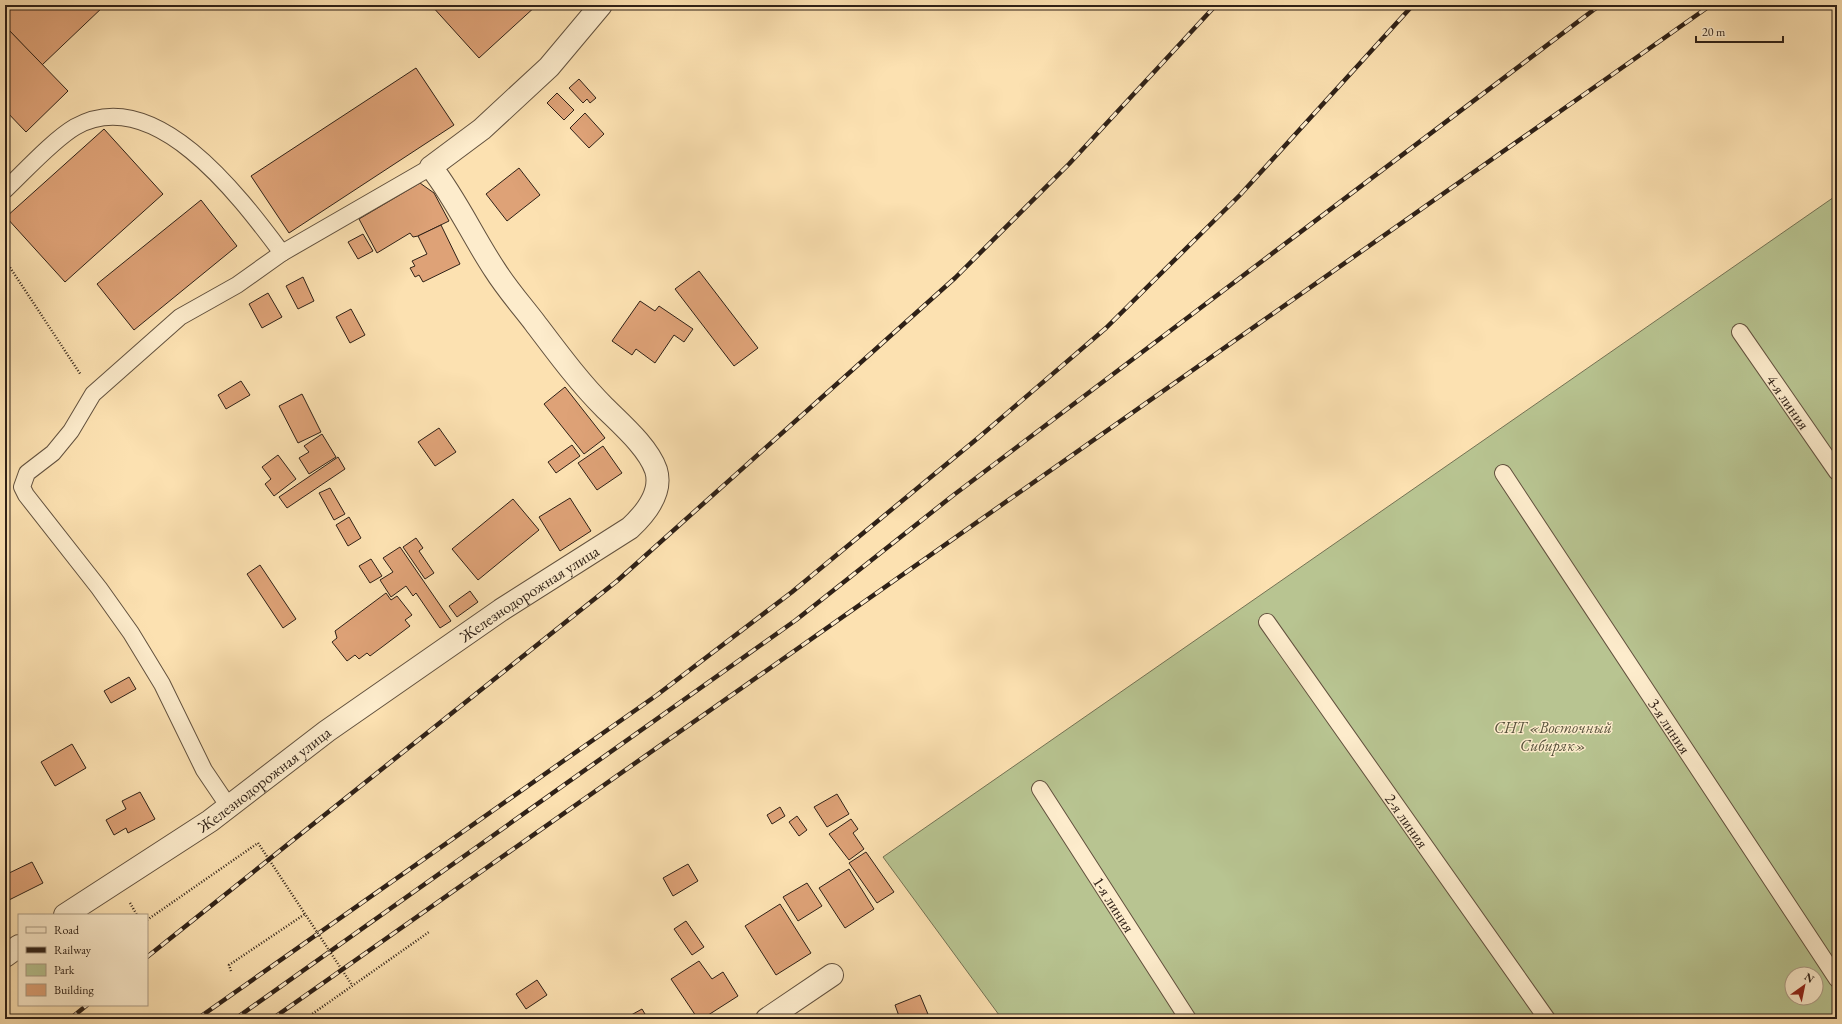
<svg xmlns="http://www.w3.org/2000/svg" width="1842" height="1024" viewBox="0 0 1842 1024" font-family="'EB Garamond',serif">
<rect width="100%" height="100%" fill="#fce1b1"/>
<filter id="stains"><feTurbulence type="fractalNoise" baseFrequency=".005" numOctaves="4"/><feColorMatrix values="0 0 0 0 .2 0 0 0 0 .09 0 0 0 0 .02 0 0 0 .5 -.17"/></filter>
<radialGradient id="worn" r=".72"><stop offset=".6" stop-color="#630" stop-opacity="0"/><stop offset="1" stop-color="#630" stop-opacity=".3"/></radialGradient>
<path fill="#b8c491" stroke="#747254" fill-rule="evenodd" d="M1837 195V1019H1002L883 857ZM1792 974H1816V998H1792Z"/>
<g fill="#dea277" stroke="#2f2117">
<polygon points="5,5 105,5 42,65 5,26"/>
<polygon points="431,5 537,5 479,58"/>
<polygon points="5,26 68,91 26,132 5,110"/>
<polygon points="416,68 454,125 289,233 251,176"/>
<polygon points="579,79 596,98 590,103 587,99 583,103 569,88"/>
<polygon points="557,93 574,110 564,120 547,103"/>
<polygon points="585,113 604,134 589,148 570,128"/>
<polygon points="104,129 163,194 65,282 6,217"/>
<polygon points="519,168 540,195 507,221 486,194"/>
<polygon points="420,183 434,193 449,221 418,236 413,237 410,233 377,253 359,219"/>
<polygon points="201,200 237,246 134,330 97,284"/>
<polygon points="441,225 460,264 423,282 419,275 415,277 410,268 415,266 412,261 427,254 418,236"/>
<polygon points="363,234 373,251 358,259 348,242"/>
<polygon points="699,271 758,348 734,366 675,289"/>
<polygon points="303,277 314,301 298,309 286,286"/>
<polygon points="268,293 282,317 262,328 249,304"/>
<polygon points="640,301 655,311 659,306 693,329 684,342 674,335 655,363 636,349 632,355 612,341"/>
<polygon points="351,309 365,335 350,343 336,317"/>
<polygon points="241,381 250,395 226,409 218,395"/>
<polygon points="565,387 605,438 584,454 544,404"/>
<polygon points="302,394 321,432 298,443 279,406"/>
<polygon points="439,428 456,452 435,466 418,442"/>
<polygon points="322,434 336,457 309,474 299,458 309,452 304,446"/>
<polygon points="572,445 580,456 556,473 548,462"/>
<polygon points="603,446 622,473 597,490 578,463"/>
<polygon points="278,455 296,479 274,496 265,484 271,479 262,467"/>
<polygon points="338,457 345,469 287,508 279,497"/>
<polygon points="330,488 345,514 334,520 319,493"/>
<polygon points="570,498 591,531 560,551 539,517"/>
<polygon points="513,499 539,530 478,580 452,549"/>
<polygon points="349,517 361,538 348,546 336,525"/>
<polygon points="416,538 423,548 419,551 434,573 425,579 403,547"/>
<polygon points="400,547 451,621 440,628 416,593 413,596 406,586 391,597 380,580 393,572 383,558"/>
<polygon points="371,559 382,576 370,583 359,566"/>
<polygon points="260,565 296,619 283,628 247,574"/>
<polygon points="470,591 478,602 457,617 449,606"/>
<polygon points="386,593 391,600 397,596 412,615 405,620 410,626 370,656 367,653 359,659 355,655 347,661 332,642 337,638 335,631"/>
<polygon points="129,677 136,689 111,703 104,691"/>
<polygon points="72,744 86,768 55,786 41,762"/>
<polygon points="140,792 155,819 128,833 126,828 114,835 106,820 126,809 122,801"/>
<polygon points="837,794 849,814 827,827 814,807"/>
<polygon points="780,807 785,816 772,824 767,815"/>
<polygon points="797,816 807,830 799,836 789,822"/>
<polygon points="851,819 858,829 853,833 864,849 849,860 829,834"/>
<polygon points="866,852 894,892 877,903 849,863"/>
<polygon points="32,862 43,883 5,902 5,875"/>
<polygon points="688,864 698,881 673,896 663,878"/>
<polygon points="849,869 874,909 845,928 819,888"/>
<polygon points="807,883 822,906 798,921 783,897"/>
<polygon points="780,904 811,953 776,975 745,926"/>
<polygon points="686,921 704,947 692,955 674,929"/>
<polygon points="699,961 712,979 723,972 738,996 702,1019 698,1019 671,979"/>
<polygon points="537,980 547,995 526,1009 516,994"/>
<polygon points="920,995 930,1019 900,1019 895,1005"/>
<polygon points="642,1009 648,1019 624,1019"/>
</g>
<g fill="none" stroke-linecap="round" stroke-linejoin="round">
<g stroke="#62513e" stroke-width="18">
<g id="lane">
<path d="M5 190C24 172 53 140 75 127 155 82 240 197 282 253"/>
<path id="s1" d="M1740 332 1837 472"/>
<path id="s2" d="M1503 473 1837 979"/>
<path id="s3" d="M1267 622 1547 1019"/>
<path id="s4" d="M1040 789 1188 1019"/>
<polyline points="229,807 204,770 162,684 131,633 99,588 26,495 22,487 27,473 53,453 71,431 93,394 180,317 237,285 282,253 431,167"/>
</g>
</g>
<g stroke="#62513e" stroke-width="24">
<g id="street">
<path id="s5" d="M65 915 210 821 327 731 501 610 630 528C645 514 663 493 656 470 648 447 621 424 604 407 579 382 557 352 535 323 522 306 507 289 495 270 473 237 456 199 431 167L482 129 549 67 601 5"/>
<polyline points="5,956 19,946"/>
<polyline points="767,1019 832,975"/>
</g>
</g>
<g stroke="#2f2117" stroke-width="2.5" stroke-dasharray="1 2" stroke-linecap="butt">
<polyline points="5,260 81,375"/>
<polyline points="130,903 137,915"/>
<polyline points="147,920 258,843"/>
<polyline points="231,971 229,965 305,914"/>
<polyline points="305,1019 429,932"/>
</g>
<use href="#lane" stroke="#fdeccc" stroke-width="16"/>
<use href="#street" stroke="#fdeccc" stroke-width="22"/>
<g stroke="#2f2117" stroke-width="4.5">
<g id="rail">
<polyline points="147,957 617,581 955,278 1069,164 1216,5"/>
<polyline points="70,1019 87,1005"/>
<polyline points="197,1019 657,695 792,592 978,438 1106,328 1240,195 1413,5"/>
<polyline points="235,1019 796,620 951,497 1600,5"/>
<polyline points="272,1019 1711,5"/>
</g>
</g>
<use href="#rail" stroke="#fdeccc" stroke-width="3" stroke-dasharray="9" stroke-linecap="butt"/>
<polyline stroke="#2f2117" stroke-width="2.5" stroke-dasharray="1 2" stroke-linecap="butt" points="258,843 352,985"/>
</g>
<g text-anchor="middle" stroke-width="3" stroke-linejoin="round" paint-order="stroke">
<g font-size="16" fill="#2f2117" stroke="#fdeccc">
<text dy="6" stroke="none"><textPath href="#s1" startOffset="85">4-я линия</textPath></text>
<text dy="6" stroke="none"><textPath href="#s5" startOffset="565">Железнодорожная улица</textPath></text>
<text dy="6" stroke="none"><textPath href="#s2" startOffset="303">3-я линия</textPath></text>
<text dy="6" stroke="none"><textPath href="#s5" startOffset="241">Железнодорожная улица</textPath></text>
<text dy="6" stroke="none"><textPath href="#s3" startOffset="243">2-я линия</textPath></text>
<text dy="6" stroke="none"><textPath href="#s4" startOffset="137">1-я линия</textPath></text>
</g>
<g font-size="16" font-style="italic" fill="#58523c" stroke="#fdeccc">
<text x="1553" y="733">СНТ «Восточный<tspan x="1553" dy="18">Сибиряк»</tspan></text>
</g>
</g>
<rect width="1842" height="1024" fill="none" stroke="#fce1b1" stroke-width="20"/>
<rect x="6" y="6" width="1830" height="1012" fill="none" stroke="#2f2117" stroke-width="2"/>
<rect x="10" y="10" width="1822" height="1004" fill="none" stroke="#2f2117"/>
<rect x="18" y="914" width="130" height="92" fill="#fdeccc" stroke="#ab9b84"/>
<rect x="26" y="927" width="20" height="6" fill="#fdeccc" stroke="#ab9b84"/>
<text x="54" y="934" font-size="12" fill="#2f2117">Road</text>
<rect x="26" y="947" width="20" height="6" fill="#2f2117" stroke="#ab9b84"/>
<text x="54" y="954" font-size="12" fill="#2f2117">Railway</text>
<rect x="26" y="964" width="20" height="12" fill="#b8c491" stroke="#ab9b84"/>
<text x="54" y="974" font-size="12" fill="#2f2117">Park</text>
<rect x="26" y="984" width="20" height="12" fill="#dea277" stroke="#ab9b84"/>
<text x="54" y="994" font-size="12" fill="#2f2117">Building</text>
<g transform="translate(1804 986) rotate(33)"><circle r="19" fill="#fdeccc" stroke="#ab9b84"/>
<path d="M0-3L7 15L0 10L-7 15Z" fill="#8f2418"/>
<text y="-6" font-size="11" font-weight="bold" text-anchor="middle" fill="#2f2117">N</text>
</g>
<path d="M1696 36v6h87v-6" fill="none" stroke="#2f2117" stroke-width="2"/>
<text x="1702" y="36" font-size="12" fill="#2f2117" stroke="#fdeccc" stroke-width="3" paint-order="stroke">20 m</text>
<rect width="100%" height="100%" filter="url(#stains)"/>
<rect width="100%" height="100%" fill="url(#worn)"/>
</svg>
